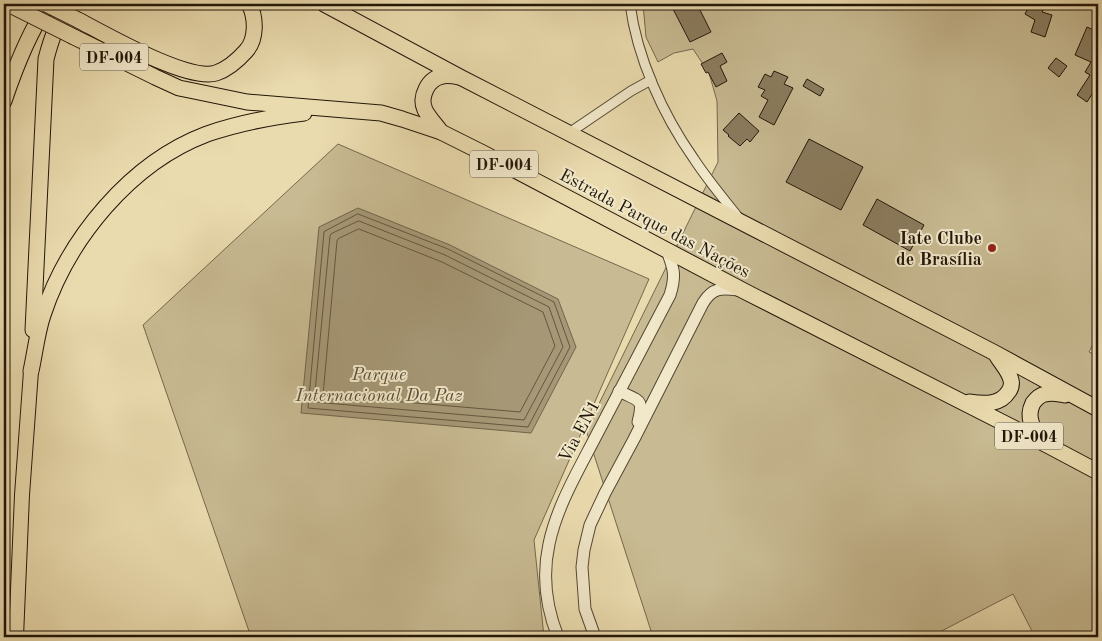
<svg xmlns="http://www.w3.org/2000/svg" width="1102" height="641" viewBox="0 0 1102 641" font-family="'Old Standard TT',serif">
<rect width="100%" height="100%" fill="#eadbae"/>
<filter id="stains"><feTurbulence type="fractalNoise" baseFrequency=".004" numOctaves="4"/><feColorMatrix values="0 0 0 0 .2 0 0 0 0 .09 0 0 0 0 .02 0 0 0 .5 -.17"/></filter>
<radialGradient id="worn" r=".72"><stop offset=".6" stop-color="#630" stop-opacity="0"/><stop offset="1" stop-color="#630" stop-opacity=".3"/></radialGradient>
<g fill="#c8ba92" stroke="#74684d">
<polygon points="643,4 1098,4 1098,335 1089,352 1098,356 1098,637 1035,637 1013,594 930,637 653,637 586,430 718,162 717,101 709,73 693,49 674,53 658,62 646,37"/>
<polygon points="338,144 649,279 534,540 544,637 251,637 143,325"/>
</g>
<polygon fill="#a69876" stroke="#71644a" points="358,208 450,245 558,299 576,347 531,433 301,413 319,227"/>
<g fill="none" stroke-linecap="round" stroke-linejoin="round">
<g stroke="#64573f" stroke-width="1">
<polygon points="358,214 448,249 554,302 570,347 528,427 308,408 324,232"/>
<polygon points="359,221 445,255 549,307 563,347 524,420 314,402 330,236 331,234"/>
<polygon points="359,229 442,262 543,312 555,346 520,412 323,395 337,241 338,239"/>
</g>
</g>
<g fill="#8a7c5e" stroke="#211608">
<polygon points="682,4 695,4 697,7 698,6 711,32 690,42 673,9"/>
<polygon points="1030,4 1047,4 1042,12 1052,15 1045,37 1031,32 1035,20 1025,14"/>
<polygon points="1087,27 1098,32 1098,39 1095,48 1098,49 1098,48 1098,85 1087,102 1077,95 1090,75 1085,72 1091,62 1075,55"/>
<polygon points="722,53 727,62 720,66 727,81 716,87 708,72 706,73 701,64"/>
<polygon points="1056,58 1067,66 1059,77 1048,68"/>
<polygon points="774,71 788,77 784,84 793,88 774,125 759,117 768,100 761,96 765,90 758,87 765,74 771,77"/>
<polygon points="807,79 824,89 820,96 803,86"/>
<polygon points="739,113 759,131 750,142 747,139 740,146 728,136 729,135 723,130"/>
<polygon points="809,139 863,167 841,210 786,182"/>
<polygon points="877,199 924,225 910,251 863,225"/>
</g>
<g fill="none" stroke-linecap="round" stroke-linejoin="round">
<g stroke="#534732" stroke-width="11">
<g id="minor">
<path d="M630 4C637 58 663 115 694 159 707 179 723 198 738 217"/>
<polyline points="569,133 631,91 651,80"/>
</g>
</g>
<g stroke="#534732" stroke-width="13">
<g id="tertiary">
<path d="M619 391C640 402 644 398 638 422"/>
<path d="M558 637C546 607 542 576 549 544 557 506 578 471 596 436 621 389 645 342 670 295 676 276 674 269 667 251"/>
<path d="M595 637 585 609 582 567 584 550 590 525 605 493 634 439 703 303C713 287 722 288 738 290"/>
</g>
</g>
<g stroke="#211608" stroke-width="16">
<polyline id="primary" points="16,637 22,495 31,371"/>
</g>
<g stroke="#211608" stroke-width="17">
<g id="trunk">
<polyline points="324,4 460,77 995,353 1098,409"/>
<path d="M78 20C105 34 188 82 216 73 228 69 238 60 246 51 257 39 256 17 249 4"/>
<polyline points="74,37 155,77 179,88 189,90 247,102 381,113 402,119 441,132 481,152 744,291 1049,446 1098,472"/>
<path d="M4 101C15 68 29 33 48 4"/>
<path d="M441 132C436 125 429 118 425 110 419 97 428 78 443 76 448 75 454 76 459 77"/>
<path d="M33 330 46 59C52 36 57 23 71 4"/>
<path d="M31 371C35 353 37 333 43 315 68 239 130 163 207 134 239 123 271 117 304 113"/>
<path d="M969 402C983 404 1000 406 1009 391 1011 388 1012 384 1011 380 1009 371 1001 363 997 356"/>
<path d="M1044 441C1034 430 1025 419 1033 403 1036 399 1040 395 1045 394 1052 392 1059 394 1065 395"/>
</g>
</g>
<use href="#minor" stroke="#f1e8ca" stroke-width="9"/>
<use href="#tertiary" stroke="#f1e8ca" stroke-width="11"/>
<use href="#primary" stroke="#eadbae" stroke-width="14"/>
<use href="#trunk" stroke="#eadbae" stroke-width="15"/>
<g stroke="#211608" stroke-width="17" stroke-linecap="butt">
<g id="trunk-bridge">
<polyline points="46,4 78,20"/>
<polyline points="14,7 74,37"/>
</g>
</g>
<use href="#trunk-bridge" stroke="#eadbae" stroke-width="15"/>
</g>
<circle fill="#8f2418" stroke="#f1e8ca" stroke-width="2" cx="992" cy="248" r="5"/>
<g text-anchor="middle" stroke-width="4" stroke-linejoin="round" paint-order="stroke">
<g fill="#f1e8ca" stroke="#5f5542" stroke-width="1">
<rect x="80" y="43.5" width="68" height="27" rx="4"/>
<rect x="470" y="150.5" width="68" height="27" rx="4"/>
<rect x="995" y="422.5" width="68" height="27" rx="4"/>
</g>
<g font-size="16" font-weight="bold" fill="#211608">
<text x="114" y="63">DF-004</text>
<text x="504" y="170">DF-004</text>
<text x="1029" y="442">DF-004</text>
</g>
<g font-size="18" fill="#211608" stroke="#f1e8ca">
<text transform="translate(655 223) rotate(28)" y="6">Estrada Parque das Nações</text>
<text transform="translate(579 431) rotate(-62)" y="6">Via EN1</text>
</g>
<g font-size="18" font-weight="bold" fill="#211608" stroke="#f1e8ca" text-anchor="end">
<text x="982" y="244">Iate Clube<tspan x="982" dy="21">de Brasília</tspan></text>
</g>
<g font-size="18" font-style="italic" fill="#5b4f38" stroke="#f1e8ca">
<text x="379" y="380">Parque<tspan x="379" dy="21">Internacional Da Paz</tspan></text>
</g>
</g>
<rect width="1102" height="641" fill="none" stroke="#eadbae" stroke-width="20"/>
<rect x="5" y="5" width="1092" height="631" fill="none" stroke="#211608" stroke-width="2.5"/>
<rect x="10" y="10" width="1082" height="621" fill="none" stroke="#211608"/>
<rect width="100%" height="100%" filter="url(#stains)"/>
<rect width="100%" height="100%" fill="url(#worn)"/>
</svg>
